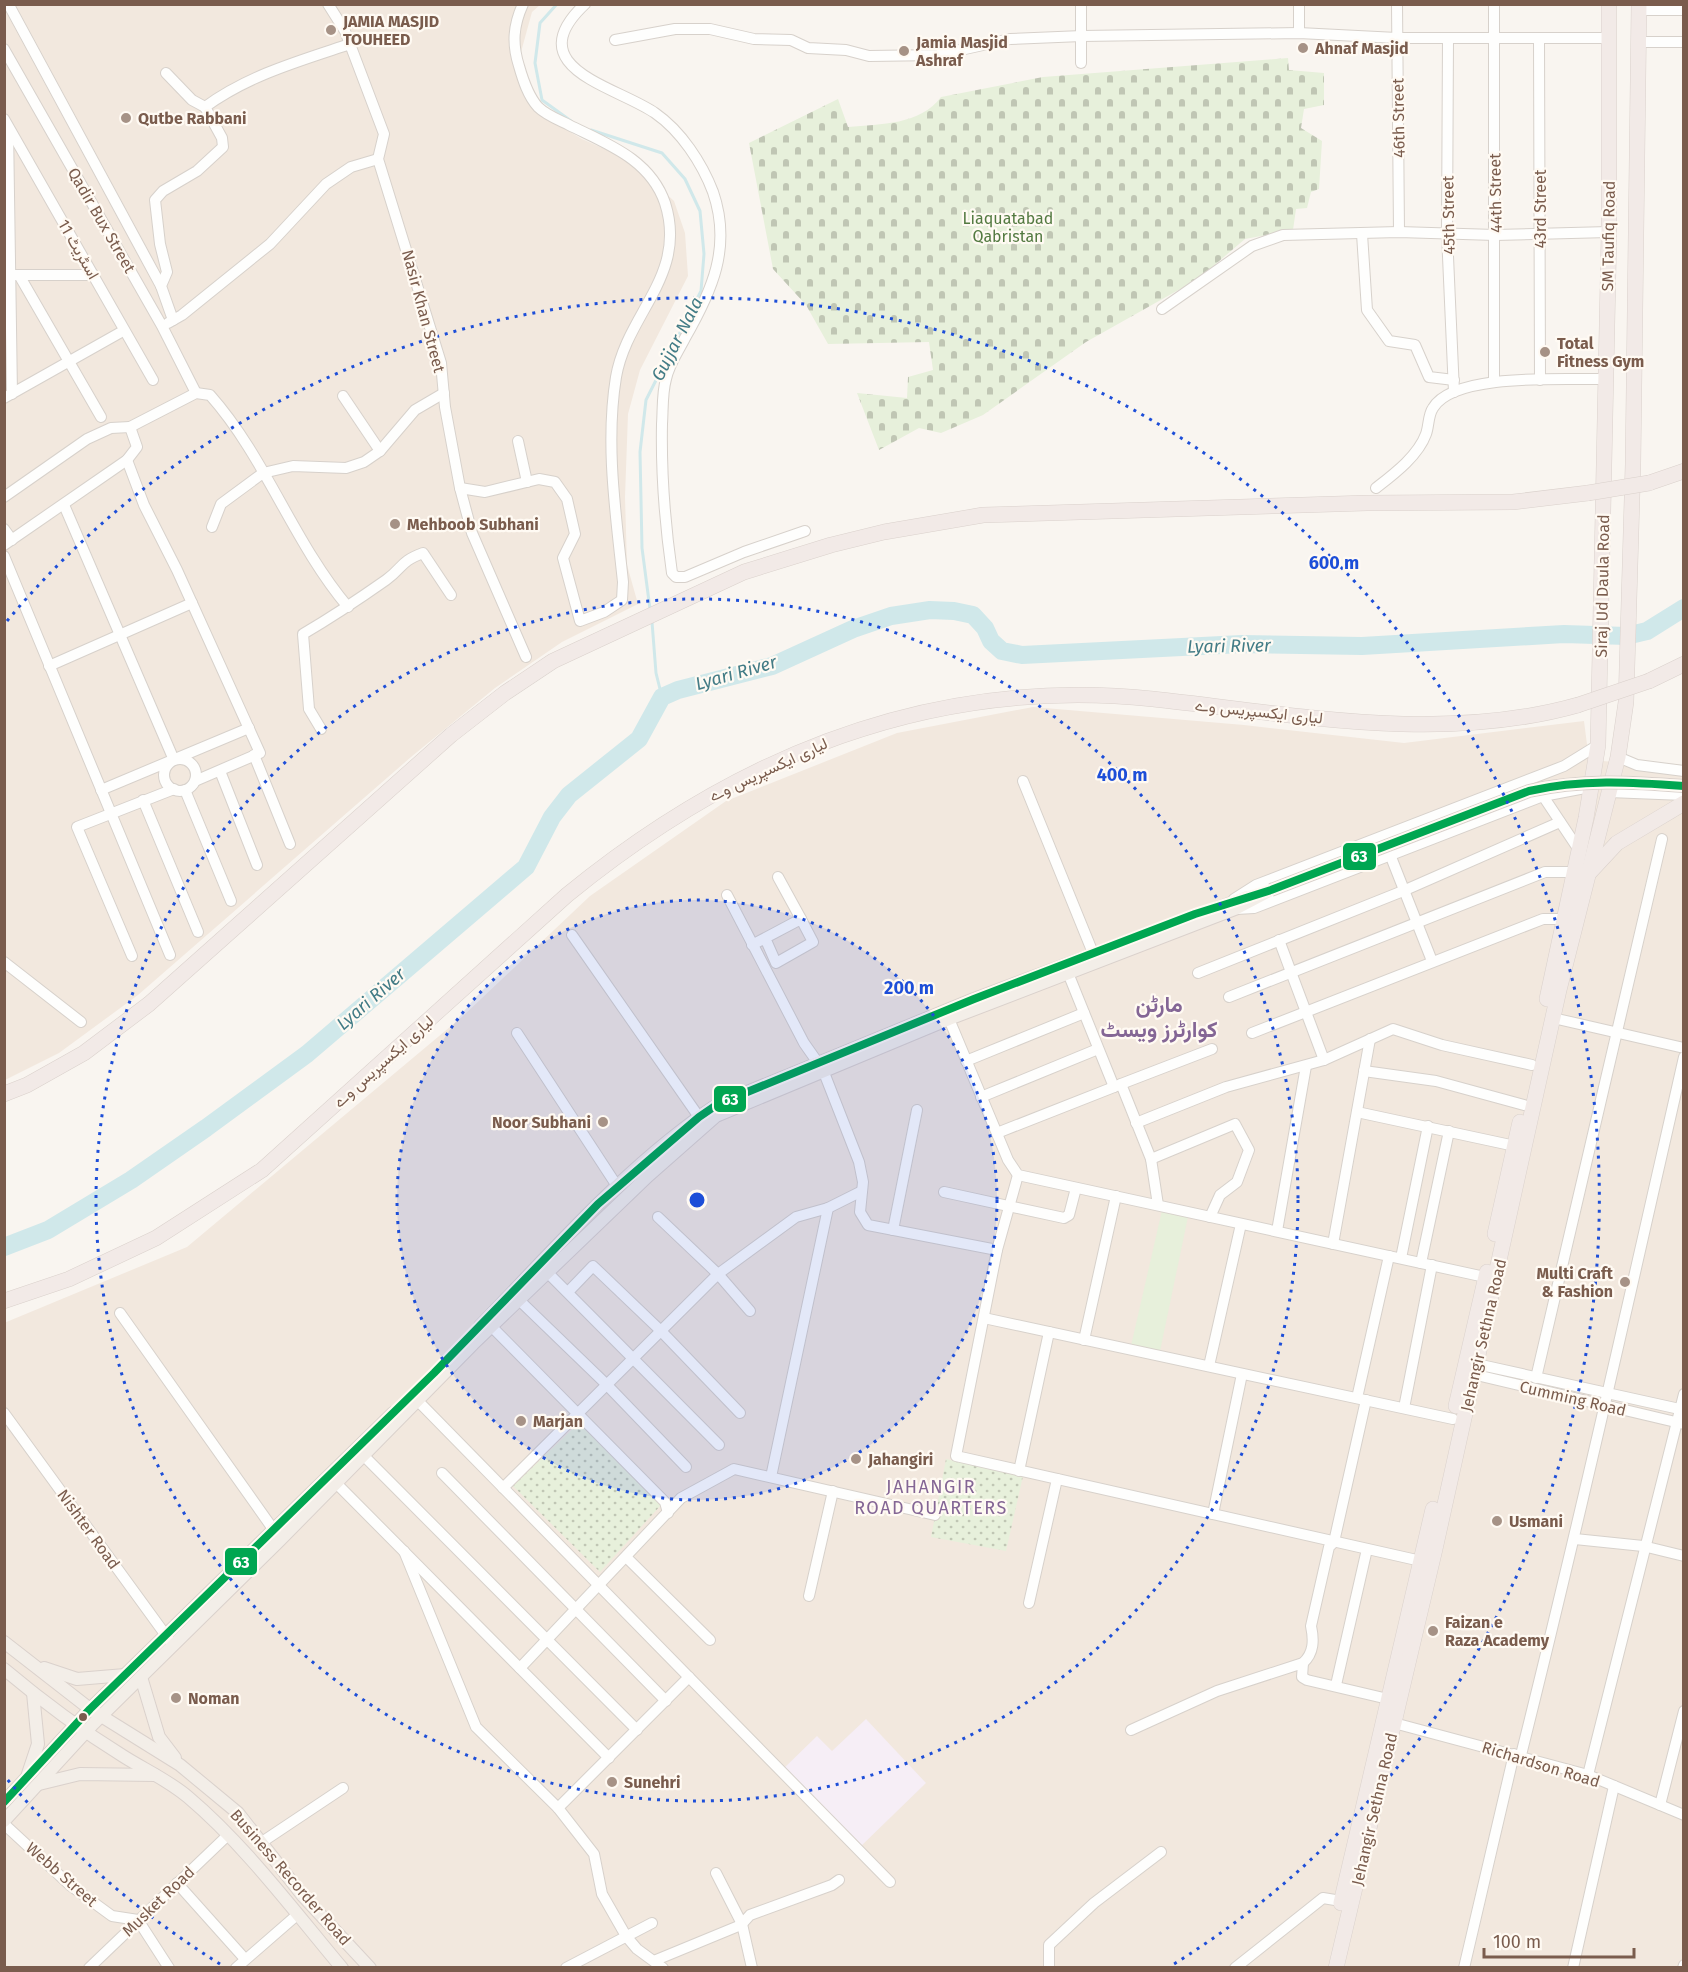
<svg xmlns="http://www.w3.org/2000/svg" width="1688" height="1972" viewBox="0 0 1688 1972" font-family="'Fira Sans',Vazirmatn,sans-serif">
<defs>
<pattern id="grass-dots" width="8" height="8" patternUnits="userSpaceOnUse" patternTransform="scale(1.5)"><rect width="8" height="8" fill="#e7f0db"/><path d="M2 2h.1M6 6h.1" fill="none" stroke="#c0c6b4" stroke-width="1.8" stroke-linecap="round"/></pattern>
<pattern id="cemetery-stones" width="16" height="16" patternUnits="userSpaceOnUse" patternTransform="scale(1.5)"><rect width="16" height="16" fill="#e7f0db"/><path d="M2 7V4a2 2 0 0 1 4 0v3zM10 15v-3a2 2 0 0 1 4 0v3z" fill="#c0c6b4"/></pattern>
</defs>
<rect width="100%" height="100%" fill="#f9f5f0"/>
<g fill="#f2e8de">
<polygon points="4,5 540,5 532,12 521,52 527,82 550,120 582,139 631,161 674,201 685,233 688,276 640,370 628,414 625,497 627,565 638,604 562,642 495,688 411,757 138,995 59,1053 5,1080"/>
<polygon points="1033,707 1244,725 1404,743 1584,721 1589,760 1683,767 1683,1967 5,1967 4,1323 187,1247 463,1016 590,896 726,801 897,733"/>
</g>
<polygon fill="#f6eef6" points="866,1719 926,1783 858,1849 781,1771 817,1736 832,1751"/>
<g fill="url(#grass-dots)">
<polygon points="579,1423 661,1505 600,1572 513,1486"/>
<polygon points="946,1459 1023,1476 1006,1551 931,1537"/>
</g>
<path fill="url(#cemetery-stones)" d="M1288 58 1289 70 1324 73V105L1304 109 1301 128 1322 141 1319 189 1311 192 1307 208 1296 209 1293 230 1245 239 1198 279 1086 342 983 415 941 433 919 428 879 450 857 393 907 398 908 377 933 370 929 342 828 344 806 305 773 269 749 143 838 99 848 127C881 124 920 125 941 97L1043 77Z"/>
<polygon fill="#e7f0db" points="1163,1206 1189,1212 1159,1356 1130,1350"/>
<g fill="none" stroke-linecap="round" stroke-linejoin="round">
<g stroke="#d0e8ea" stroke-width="3">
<polyline points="557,4 540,23 535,63 542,100 571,121"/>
<polyline points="591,130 662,153 685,179 700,211 704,254 701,291 646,400 640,452 642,548 650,609"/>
<polyline points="652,622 656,673 662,697"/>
</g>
<polyline stroke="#d0e8ea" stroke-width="18" points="4,1247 48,1230 131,1180 206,1128 307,1054 526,867 552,817 569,795 639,739 662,697 678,690 772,666 853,629 891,616 930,610 954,611 973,615 985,628 991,641 1002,651 1022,655 1242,644 1362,646 1564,634 1626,636 1647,631 1684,608"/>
<g stroke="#d7d1cb" stroke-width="12">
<g id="minor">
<polyline points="328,4 345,31 384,134 378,159 441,363 445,407 460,488 472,533 526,657"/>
<path d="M585 4C517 68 616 86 655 113 681 131 702 163 713 192 732 247 712 291 685 338 678 352 669 364 666 379 662 393 663 409 662 424 661 474 665 524 672 573L676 577H685L744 552 805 531"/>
<polyline points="1299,4 1299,33"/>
<polyline points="1397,4 1399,232"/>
<polyline points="1494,4 1494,381"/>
<polyline points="10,7 161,286"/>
<polyline points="1638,10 1684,10"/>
<polyline points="1448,38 1447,234 1454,392"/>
<polyline points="1539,38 1540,380"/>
<polyline points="615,40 675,29 710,29 754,39 791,40 808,48 846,50 869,56 938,55 1010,39 1082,36 1299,33 1397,38 1608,38"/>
<polyline points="1638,42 1684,42"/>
<polyline points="4,49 162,326 196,393"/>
<polyline points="1081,63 1081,4"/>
<polyline points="166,73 192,100 205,107"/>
<polyline points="4,119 153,380"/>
<polyline points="8,128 12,394"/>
<polyline points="1362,234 1367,310 1389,341 1415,345 1429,377 1454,380"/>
<polyline points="14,275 94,275"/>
<polyline points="19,275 101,417"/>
<polyline points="1162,309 1252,246 1283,235 1399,232 1495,235 1609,232"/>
<path d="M173 320 161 286 167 272 160 244 155 200 163 191 197 171 223 147 222 138 205 107C249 75 299 61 350 44"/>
<polyline points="168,323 182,315 270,244 326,184 351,167 378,159"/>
<polyline points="343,396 380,451"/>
<polyline points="4,398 123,331"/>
<polyline points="518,441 527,482"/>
<polyline points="127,460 144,505 177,570 260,753 195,781"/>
<path d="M460 488 485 492 539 479 555 482 567 499 575 534 563 558 580 621 604 612 622 600 623 582C616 515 605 444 616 377 627 313 688 275 665 203 650 159 607 144 569 125 559 120 546 115 538 107 528 96 523 80 519 66 512 44 513 26 523 4"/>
<path d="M1376 488C1394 474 1418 456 1426 434 1429 426 1428 415 1433 408 1454 372 1567 380 1605 379"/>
<polyline points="4,497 87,439 111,428 130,427"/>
<polyline points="64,505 174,760"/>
<polyline points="212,527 221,504 263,473 293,466 346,468 364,462 380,451 415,410 444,393"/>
<polyline points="4,529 12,540"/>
<path d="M4 545 127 460 137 447 130 427 196 393 210 395C266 458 293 542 348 607"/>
<polyline points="4,556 170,955"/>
<polyline points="49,666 192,603"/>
<path d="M321 729 309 709 303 634C332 617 359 599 386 580 404 567 399 562 423 553L451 595"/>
<polyline points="254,755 290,844"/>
<polyline points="1618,757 1637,765 1684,771"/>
<circle cx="180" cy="775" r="16"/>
<polyline points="220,771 257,865"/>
<polyline points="1023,781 1093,953"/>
<polyline points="101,790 249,728"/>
<polyline points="185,790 231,901"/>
<polyline points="1609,792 1684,795"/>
<polyline points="1543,796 1579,850"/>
<polyline points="143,800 198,932"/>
<polyline points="1391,857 1432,961"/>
<polyline points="778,877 801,919"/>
<polyline points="727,895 804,1043 823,1070 859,1162 863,1182 860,1212 868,1225 997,1250"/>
<polyline points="1234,899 1256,885 1564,766 1598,745"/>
<polyline points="1236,909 1254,908 1543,796 1585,788"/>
<polyline points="572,935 699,1117"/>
<polyline points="1279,940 1324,1060"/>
<polyline points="752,945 801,919 813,942 776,963 765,938"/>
<polyline points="132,956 77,827 174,789"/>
<polyline points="4,962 81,1022"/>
<polyline points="1068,973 1114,1087 1121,1084 1151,1159 1158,1205"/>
<polyline points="1198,973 1403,891 1560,822"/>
<polyline points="1229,997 1545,872 1574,872"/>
<polyline points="1553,1018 1684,1048"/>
<polyline points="949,1019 1008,1160 1018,1175 1485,1277"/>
<polyline points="517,1033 617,1186"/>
<polyline points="1252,1033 1543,919 1564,919"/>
<polyline points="966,1061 1084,1013"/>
<polyline points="1364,1071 1436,1081 1524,1105"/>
<polyline points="1121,1084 1212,1049"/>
<polyline points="981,1097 1098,1049"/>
<polyline points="1357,1112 1515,1146"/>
<polyline points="1136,1123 1226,1087 1324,1060 1393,1029 1442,1045 1532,1065"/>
<polyline points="997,1133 1114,1087"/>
<polyline points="1151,1159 1235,1124 1249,1150 1237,1182 1220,1195 1210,1217"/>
<polyline points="1018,1175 997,1250 956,1456 1421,1561"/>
<polyline points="944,1192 1064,1218 1069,1215 1076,1188"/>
<polyline points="658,1217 718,1274 750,1311"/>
<polyline points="893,1230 917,1110"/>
<polyline points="1277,1231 1306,1066"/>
<polyline points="1333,1244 1370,1039"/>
<polyline points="1401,1258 1428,1126"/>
<polyline points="1421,1263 1449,1131"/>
<polyline points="547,1272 719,1445"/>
<polyline points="568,1292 593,1266 661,1331 740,1413"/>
<polyline points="519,1300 606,1384 686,1467"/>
<polyline points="120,1313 278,1536"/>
<polyline points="984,1318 1453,1419"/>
<polyline points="491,1326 665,1502 668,1513"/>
<polyline points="1084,1340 1116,1196"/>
<polyline points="1472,1363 1684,1410"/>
<polyline points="1209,1366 1241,1224"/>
<polyline points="1468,1373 1684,1424"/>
<polyline points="1536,1378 1662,839"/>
<polyline points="1357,1398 1389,1256"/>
<polyline points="417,1400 890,1882"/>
<polyline points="1404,1408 1432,1265"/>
<polyline points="4,1413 170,1641"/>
<polyline points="363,1455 637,1730"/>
<polyline points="1019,1471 1049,1332"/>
<polyline points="442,1473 666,1701"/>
<polyline points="771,1477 828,1208"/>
<polyline points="336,1483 609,1758"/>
<polyline points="503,1488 718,1274 796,1217 828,1208 862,1191"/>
<polyline points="1213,1514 1242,1374"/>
<polyline points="1575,1539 1643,1546 1684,1556"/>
<polyline points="404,1551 476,1727 558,1808 594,1854 602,1894 626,1936 637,1949 663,1968"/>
<polyline points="626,1557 710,1640"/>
<polyline points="809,1596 833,1491"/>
<polyline points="1029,1603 1057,1479"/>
<polyline points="1303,1663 1302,1677 1307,1680 1388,1699"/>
<polyline points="520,1668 681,1498 734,1469 935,1515"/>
<polyline points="1336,1685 1367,1549"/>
<polyline points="1394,1723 1588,1775 1684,1815"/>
<path d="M1131 1730 1217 1691 1303 1663C1314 1653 1314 1640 1311 1626L1329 1547 1334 1542 1366 1400"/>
<path d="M1521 1755C1579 1523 1631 1290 1684 1057"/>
<polyline points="1588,1775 1684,1394"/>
<polyline points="1660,1805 1684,1711"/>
<polyline points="558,1808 689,1677"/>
<polyline points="4,1824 71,1886 112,1916 138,1920 169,1968"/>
<polyline points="262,1842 343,1788"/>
<polyline points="716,1873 742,1924 752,1968"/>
<polyline points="177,1883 245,1959"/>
<polyline points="656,1960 741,1925 750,1915 832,1885 839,1880"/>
<polyline points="89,1968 228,1835"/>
<polyline points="236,1968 297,1915"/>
<polyline points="566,1968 652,1923"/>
<polyline points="1049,1968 1049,1945 1094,1903 1161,1852"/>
<polyline points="1235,1968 1323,1898 1341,1901"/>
<polyline points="1464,1968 1514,1754"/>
<polyline points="1573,1968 1614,1786"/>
<polyline points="1683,1968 1684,1965"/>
</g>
</g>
<g stroke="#dad1cc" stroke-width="14">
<g id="major">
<path d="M480 1326C555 1249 628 1164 718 1104L974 999 1247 897"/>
<polyline points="4,1642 90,1709 180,1765 238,1813 303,1896 370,1968"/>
<polyline points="44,1668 77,1679 125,1675"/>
<path d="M4 1669C42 1701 81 1730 123 1756 145 1770 168 1780 188 1797 245 1845 294 1911 342 1968"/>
<polyline points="141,1677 159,1737 175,1758"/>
<polyline points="28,1774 38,1744 33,1693"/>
<polyline points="39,1784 80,1774 155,1775"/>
<polyline points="4,1802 90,1709 393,1413"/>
<polyline points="4,1821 93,1724 280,1540 473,1344 648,1176 716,1116 949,1019 1235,909 1271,890"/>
</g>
</g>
<g stroke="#dad1cc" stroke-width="16">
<g id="highway">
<polyline points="1649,483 1684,471"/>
<polyline points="1649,681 1684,664"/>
<polyline points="1590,872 1617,843 1684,803"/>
<polyline points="1547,999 1586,818 1598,745 1609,232 1609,4"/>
<polyline points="4,1094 27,1085 84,1053 149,1004 451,735 505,693 553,661 744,572 831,545 884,532 983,515 1367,503 1513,502 1588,493"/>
<polyline points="1495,1234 1520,1122"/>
<path d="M4 1301 69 1279 156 1238 262 1170 567 895C737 756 930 676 1153 699 1293 714 1440 744 1578 705"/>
<polyline points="1456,1406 1487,1272"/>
<polyline points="1341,1903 1433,1509"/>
<polyline points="1336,1968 1435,1549 1559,990 1618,757 1626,702 1633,464 1639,4"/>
</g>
</g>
<use href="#minor" stroke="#fefefd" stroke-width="10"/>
<use href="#major" stroke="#f3eee8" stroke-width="12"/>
<use href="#highway" stroke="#f2eae7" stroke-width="15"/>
<g stroke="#dad1cc" stroke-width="14" stroke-linecap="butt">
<path id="major-bridge" d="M1271 890 1529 791C1581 779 1631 782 1684 786"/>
</g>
<g stroke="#dad1cc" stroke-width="16" stroke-linecap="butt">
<g id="highway-bridge">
<polyline points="1588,493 1649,483"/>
<polyline points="1578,705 1649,681"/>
</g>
</g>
<use href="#major-bridge" stroke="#f3eee8" stroke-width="12"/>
<use href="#highway-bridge" stroke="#f2eae7" stroke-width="15"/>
<g stroke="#fffaf3" stroke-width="12">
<path id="bus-1" d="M4 1802 90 1709 434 1373 598 1204 699 1117 718 1104 974 999 1195 914 1271 890 1529 791C1581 779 1631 782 1684 786"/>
</g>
<use href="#bus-1" stroke="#00a651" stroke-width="8"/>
</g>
<circle cx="697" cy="1200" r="300" fill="#1d4ed8" fill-opacity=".12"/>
<g fill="none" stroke="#1d4ed8" stroke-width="3" stroke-dasharray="3 6">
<circle cx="697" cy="1200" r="300"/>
<circle cx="697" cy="1200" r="601"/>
<path d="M220 1964A901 901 0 0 1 7 1779M7 621A901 901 0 1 1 1174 1964"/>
</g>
<g fill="#a69286" stroke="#fffaf3" stroke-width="2">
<circle cx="331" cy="30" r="6"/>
<circle cx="1303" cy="48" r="6"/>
<circle cx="904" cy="51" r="6"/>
<circle cx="126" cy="118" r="6"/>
<circle cx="1545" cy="352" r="6"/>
<circle cx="395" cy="524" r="6"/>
<circle cx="603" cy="1122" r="6"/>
<circle cx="1625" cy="1282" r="6"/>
<circle cx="521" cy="1421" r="6"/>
<circle cx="856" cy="1459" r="6"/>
<circle cx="1497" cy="1521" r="6"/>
<circle cx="1433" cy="1631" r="6"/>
<circle cx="176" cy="1698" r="6"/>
<circle cx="612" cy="1782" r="6"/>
</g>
<circle fill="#7a5c4d" stroke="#fffaf3" stroke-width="2" cx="83" cy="1717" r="5"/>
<g text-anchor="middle" stroke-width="4.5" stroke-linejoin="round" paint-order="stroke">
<g font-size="16" font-weight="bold" fill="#7a5c4d" stroke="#fffaf3" text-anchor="start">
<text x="343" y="27">JAMIA MASJID<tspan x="343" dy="18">TOUHEED</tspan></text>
<text x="916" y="48">Jamia Masjid<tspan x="916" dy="18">Ashraf</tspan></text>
<text x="1315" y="54">Ahnaf Masjid</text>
<text x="138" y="124">Qutbe Rabbani</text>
<text x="1557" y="349">Total<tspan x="1557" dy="18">Fitness Gym</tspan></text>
<text x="407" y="530">Mehboob Subhani</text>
<text x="591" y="1128" text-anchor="end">Noor Subhani</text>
<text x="1613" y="1279" text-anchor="end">Multi Craft<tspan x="1613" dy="18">&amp; Fashion</tspan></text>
<text x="533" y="1427">Marjan</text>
<text x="868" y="1465">Jahangiri</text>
<text x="1509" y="1527">Usmani</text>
<text x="1445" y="1628">Faizan e<tspan x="1445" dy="18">Raza Academy</tspan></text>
<text x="188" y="1704">Noman</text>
<text x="624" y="1788">Sunehri</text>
</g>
<g font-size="16" fill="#7a5c4d" stroke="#fffaf3">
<text transform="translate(1398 118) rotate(-91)" y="6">46th Street</text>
<text transform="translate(1495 193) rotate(-91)" y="6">44th Street</text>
<text transform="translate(1540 209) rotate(-90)" y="6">43rd Street</text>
<text transform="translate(1448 215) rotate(-91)" y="6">45th Street</text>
<text transform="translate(102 220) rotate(60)" y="6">Qadir Bux Street</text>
<text transform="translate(1608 236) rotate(-89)" y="6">SM Taufiq Road</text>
<text transform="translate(79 249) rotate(60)" y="6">اسٹریٹ 11</text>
<text transform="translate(424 311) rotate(75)" y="6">Nasir Khan Street</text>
<text transform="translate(1602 586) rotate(-89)" y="6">Siraj Ud Daula Road</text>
<text transform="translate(1259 711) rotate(6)" y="6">لیاری ایکسپریس وے</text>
<text transform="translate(768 769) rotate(-25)" y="6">لیاری ایکسپریس وے</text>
<text transform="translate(383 1061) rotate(-42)" y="6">لیاری ایکسپریس وے</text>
<text transform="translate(1483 1335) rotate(-77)" y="6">Jehangir Sethna Road</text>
<text transform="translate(1573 1398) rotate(13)" y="6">Cumming Road</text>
<text transform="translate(89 1529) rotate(54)" y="6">Nishter Road</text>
<text transform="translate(1541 1764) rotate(17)" y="6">Richardson Road</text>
<text transform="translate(1374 1809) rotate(-77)" y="6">Jehangir Sethna Road</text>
<text transform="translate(62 1874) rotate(41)" y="6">Webb Street</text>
<text transform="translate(291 1877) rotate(49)" y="6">Business Recorder Road</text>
<text transform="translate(158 1901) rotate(-44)" y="6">Musket Road</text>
</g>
<g font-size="16" fill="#537a41" stroke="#fffaf3">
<text x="1008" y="224">Liaquatabad<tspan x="1008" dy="18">Qabristan</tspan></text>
</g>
<g font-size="18" font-style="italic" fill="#437c86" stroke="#fffaf3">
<text transform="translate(677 339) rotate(-63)" y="6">Gujjar Nala</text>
<text transform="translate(1229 646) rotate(-1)" y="6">Lyari River</text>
<text transform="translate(736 673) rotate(-16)" y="6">Lyari River</text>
<text transform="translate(371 999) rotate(-41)" y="6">Lyari River</text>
</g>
<g font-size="18" letter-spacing="1.5" fill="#846695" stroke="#fffaf3">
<text x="931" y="1493">JAHANGIR<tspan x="931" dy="21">ROAD QUARTERS</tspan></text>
</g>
<g font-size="22" font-weight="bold" fill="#846695" stroke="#fffaf3">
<text x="1159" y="1012">مارٹن<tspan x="1159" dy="25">کوارٹرز ویسٹ</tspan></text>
</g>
</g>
<circle cx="697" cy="1200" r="9" fill="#1d4ed8" stroke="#fffaf3" stroke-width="3"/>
<g font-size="18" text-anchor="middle" font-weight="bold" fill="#1d4ed8" stroke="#fffaf3" stroke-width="4.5" stroke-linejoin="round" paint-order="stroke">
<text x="1334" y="569">600 m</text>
<text x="1122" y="781">400 m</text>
<text x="909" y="994">200 m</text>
</g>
<g stroke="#fffaf3" stroke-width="2">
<rect x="1342" y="842" width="35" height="29" rx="6" fill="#00a651"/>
<rect x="713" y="1085" width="34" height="28" rx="6" fill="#00a651"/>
<rect x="224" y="1547" width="34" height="29" rx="6" fill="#00a651"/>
</g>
<g font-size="16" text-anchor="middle" font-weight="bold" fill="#fff">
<text x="1359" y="862">63</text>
<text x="730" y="1105">63</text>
<text x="241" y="1568">63</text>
</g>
<rect width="1688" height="1972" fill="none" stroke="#7a5c4d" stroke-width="12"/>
<path d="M1484 1948v9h150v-9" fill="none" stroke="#7a5c4d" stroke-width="3"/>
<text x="1493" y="1948" font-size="18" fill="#7a5c4d" stroke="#fffaf3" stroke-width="4.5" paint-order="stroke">100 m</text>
</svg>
